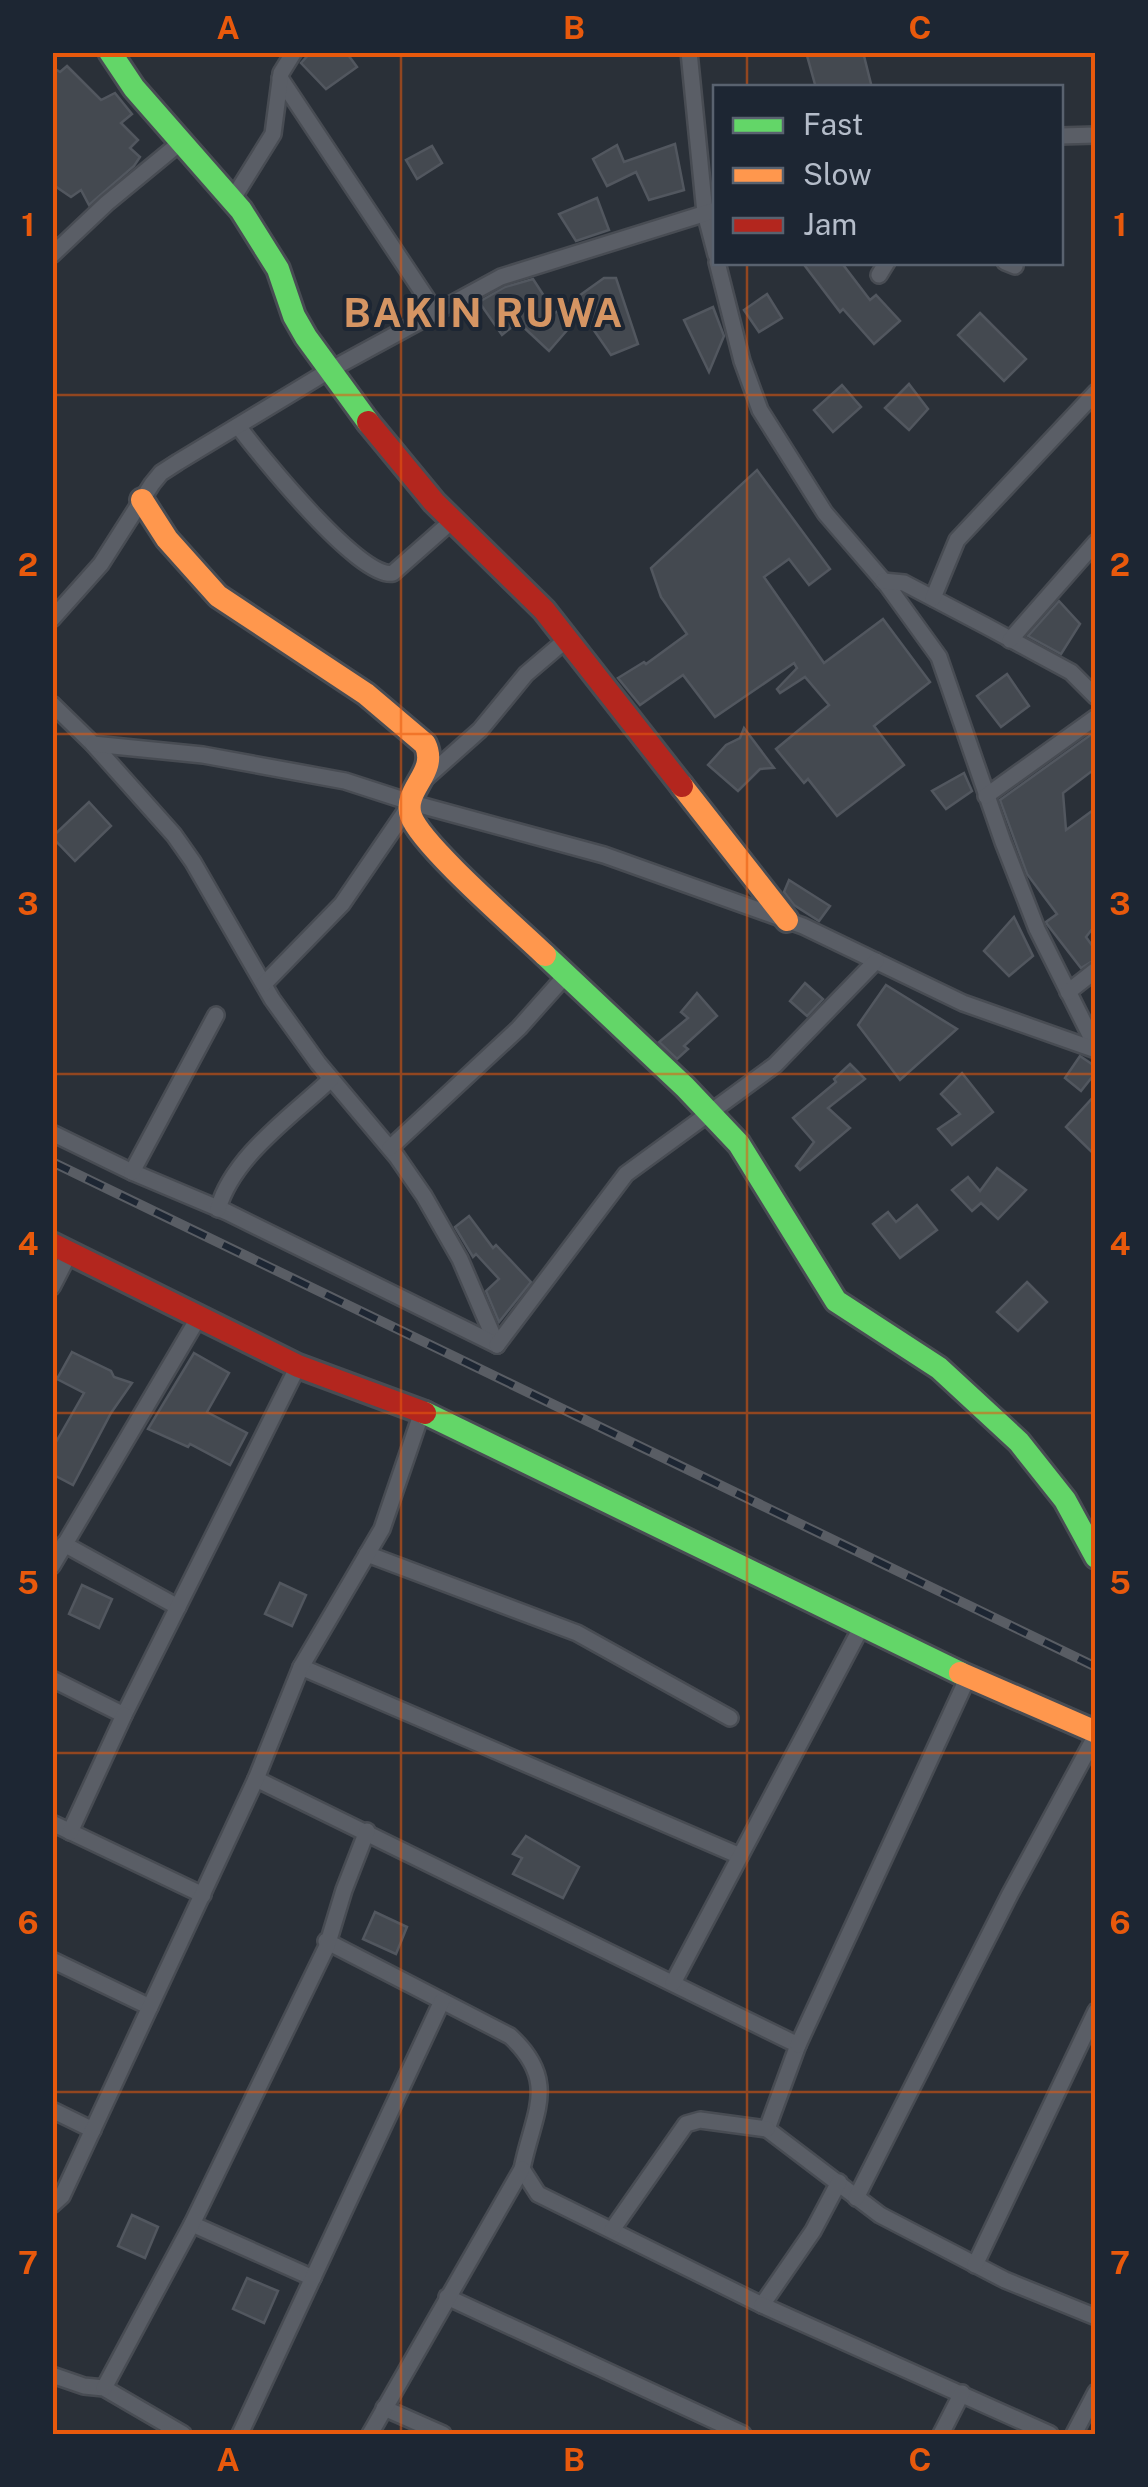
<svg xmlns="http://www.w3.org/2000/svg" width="1148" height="2487" viewBox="0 0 1148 2487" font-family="'Public Sans',sans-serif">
<rect width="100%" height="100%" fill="#2a3038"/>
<g fill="#444950" stroke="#52575f" stroke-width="2.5">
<polygon points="311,52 346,52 357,67 326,89 301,63"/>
<polygon points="806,52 863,52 872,88 816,88"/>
<polygon points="67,66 101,100 115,93 132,114 121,123 138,140 130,148 140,157 134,166 89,205 81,190 71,197 52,184 52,67 60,72"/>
<polygon points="675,144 684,190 649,200 636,172 607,186 593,159 617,145 624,162"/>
<polygon points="432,146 442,163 417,179 406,160"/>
<polygon points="597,198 609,230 576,241 559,214"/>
<polygon points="802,262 841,262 870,300 876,295 900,321 874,344 843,309 840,312"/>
<polygon points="604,278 616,278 638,344 611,355 582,313 549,351 518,322 502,335 479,302 505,287 533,279 555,313"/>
<polygon points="767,294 782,318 759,332 744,310"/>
<polygon points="713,307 724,336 709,372 684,320"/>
<polygon points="980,313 1026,359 1004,381 958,335"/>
<polygon points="909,384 928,409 909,430 885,408"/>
<polygon points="842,385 861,407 833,432 814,410"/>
<polygon points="757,470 830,569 809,585 789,559 764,577 824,663 883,619 930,682 874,726 904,765 837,816 808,779 804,783 776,749 829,705 805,677 780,693 777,689 797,668 794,663 715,717 683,675 640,705 618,678 644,662 646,664 687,634 661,597 651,568"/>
<polygon points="1059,601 1080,624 1061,654 1028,636"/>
<polygon points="1007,674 1029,706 1001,727 977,696"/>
<polygon points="744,728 774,768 760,769 738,791 708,765 726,745 740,738"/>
<polygon points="1096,731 1096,768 1063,793 1066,830 1096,808 1096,924 1086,937 1096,951 1096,959 1081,968 1047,924 1046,922 1057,914 1027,874 1000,800"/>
<polygon points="964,773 972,791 946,809 932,791"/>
<polygon points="89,802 111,826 75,861 52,837"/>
<polygon points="789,880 830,906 819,921 794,905 784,892"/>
<polygon points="1014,917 1033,956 1009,976 984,951"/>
<polygon points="805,983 823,999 807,1016 790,1001"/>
<polygon points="886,985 957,1029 900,1080 858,1025"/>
<polygon points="697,993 717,1016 684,1046 688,1049 677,1059 659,1042 688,1018 681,1012"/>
<polygon points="1080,1056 1096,1067 1096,1072 1081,1091 1065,1078"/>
<polygon points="850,1064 865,1079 828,1108 850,1128 800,1170 796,1166 814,1142 793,1118 836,1082 834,1079"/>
<polygon points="962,1073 993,1112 952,1145 938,1129 960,1114 941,1094"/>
<polygon points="1096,1094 1096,1156 1066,1127"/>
<polygon points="997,1168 1026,1190 998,1219 981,1203 972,1211 952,1190 968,1177 980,1191"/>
<polygon points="917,1205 937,1230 900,1258 873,1224 888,1212 896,1222"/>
<polygon points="469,1216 493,1248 496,1245 531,1282 499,1322 486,1291 499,1279 476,1254 473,1257 455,1227"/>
<polygon points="1027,1282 1047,1302 1018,1331 997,1312"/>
<polygon points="72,1352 111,1371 114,1377 132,1383 111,1413 73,1485 52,1474 52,1449 84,1393 57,1379"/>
<polygon points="194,1353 229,1373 207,1412 247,1433 230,1465 190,1444 188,1447 148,1429"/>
<polygon points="280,1583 306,1595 292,1626 265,1614"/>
<polygon points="82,1585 112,1599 99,1628 69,1614"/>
<polygon points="526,1836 579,1867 563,1898 513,1874 522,1858 513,1854"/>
<polygon points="375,1912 407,1927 396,1954 363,1939"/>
<polygon points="132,2215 158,2227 145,2258 118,2246"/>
<polygon points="247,2278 278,2291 264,2323 233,2309"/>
</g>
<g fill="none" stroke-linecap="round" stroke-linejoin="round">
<g stroke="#484c53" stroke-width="20">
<g id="street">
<polyline points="689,52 705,213 716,255"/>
<polyline points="280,78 435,311"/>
<polyline points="1060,136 1096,135"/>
<polyline points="232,200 273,134 281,73 294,52"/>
<polyline points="52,255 107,203 181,142"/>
<polyline points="717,262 742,361 760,410 825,513 887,585 939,657 1003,842 1037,929 1096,1047"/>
<polyline points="1005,262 1015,266"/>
<polyline points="879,275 887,262"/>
<path d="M238 426C259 454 361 581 393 573L453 520"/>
<polyline points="883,581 904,583 986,626 1071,672 1096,697"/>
<polyline points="933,598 957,540 1096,392"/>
<polyline points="52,619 101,564 152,484 161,473 178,462 330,370 501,277 716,210"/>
<polyline points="1010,640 1096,542"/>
<polyline points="52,704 93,744 174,835 193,862 272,999 318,1063 397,1157 424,1196 460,1259 497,1345"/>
<polyline points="93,744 203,755 345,781 416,804 604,855 803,926 963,1003 1096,1050"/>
<polyline points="426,778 480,730 526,674 567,639"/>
<polyline points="986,796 1096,717"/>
<polyline points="264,984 342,904 409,806"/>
<polyline points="1068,992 1096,970"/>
<polyline points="52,1133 132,1172 227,1212 497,1345"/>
<polyline points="390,1148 519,1028 567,974"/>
<polyline points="132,1172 216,1015"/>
<path d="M218 1209C233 1156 292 1116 331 1079"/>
<polyline points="52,1287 70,1252"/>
<polyline points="497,1345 626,1174 775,1065 876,961"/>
<polyline points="64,1544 178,1607"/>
<polyline points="367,1554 577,1633 730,1718"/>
<polyline points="52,1566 200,1315"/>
<polyline points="301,1667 740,1856"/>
<polyline points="52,1679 124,1715 298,1366"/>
<polyline points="256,1779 798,2045 767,2129 880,2215 1005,2280 1096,2317"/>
<polyline points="52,1823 203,1895"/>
<polyline points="70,1832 124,1715"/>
<path d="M326 1941 510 2036C560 2082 533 2113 522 2169L538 2194 762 2305 813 2231 839 2182"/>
<polyline points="52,1960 150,2007"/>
<polyline points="673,1983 863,1624"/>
<polyline points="798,2045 968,1677"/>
<polyline points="52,2110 93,2130"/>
<polyline points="856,2198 1010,1894 1096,1735"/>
<polyline points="52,2205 62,2196 256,1779 301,1667 382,1529 422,1412"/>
<polyline points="192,2224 313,2278"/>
<polyline points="612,2230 686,2124 700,2120 767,2129"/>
<polyline points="975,2265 1096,2011"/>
<polyline points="447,2297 743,2434"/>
<polyline points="762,2305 1050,2434"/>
<polyline points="52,2375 84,2386 104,2388 183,2434"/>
<polyline points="104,2388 192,2224 327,1946 344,1890 367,1831"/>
<polyline points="384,2408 443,2434"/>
<polyline points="240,2434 442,2001"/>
<polyline points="370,2434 522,2169"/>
<polyline points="941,2434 962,2393"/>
<polyline points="1074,2434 1096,2392"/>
</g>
</g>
<g stroke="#484c53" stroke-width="28">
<g id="fast">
<polyline points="110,52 134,88 241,210 278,269 294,316 306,337 368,422"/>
<polyline points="545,955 685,1087 739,1144 836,1301 939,1368 1019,1442 1065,1500 1096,1557"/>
<polyline points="425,1413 960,1673"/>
</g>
</g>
<g stroke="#484c53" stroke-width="28">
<g id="slow">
<path d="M142 500 167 539 218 596 366 694 425 744C439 773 402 789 411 816 421 845 518 929 545 955"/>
<polyline points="682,786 787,920"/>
<polyline points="960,1673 1096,1732"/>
</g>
</g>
<g stroke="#484c53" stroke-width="28">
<g id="jam">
<polyline points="368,422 434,502 544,610 682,786"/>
<polyline points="52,1244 298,1366 425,1413"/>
</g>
</g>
<use href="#street" stroke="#5a5e66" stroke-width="15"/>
<use href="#fast" stroke="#63d668" stroke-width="22"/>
<use href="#slow" stroke="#ff974d" stroke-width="22"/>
<use href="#jam" stroke="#b3261e" stroke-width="22"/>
<g stroke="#595d64" stroke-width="10">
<polyline id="rail" points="52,1162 1096,1667"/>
</g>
<use href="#rail" stroke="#1d2633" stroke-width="6" stroke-dasharray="19" stroke-linecap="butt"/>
</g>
<path fill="none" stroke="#e8590c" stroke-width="2.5" stroke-opacity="0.55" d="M401 52V2434M747 52V88M747 262V2434M52 395H1096M52 734H1096M52 1074H1096M52 1413H1096M52 1753H1096M52 2092H1096"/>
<g text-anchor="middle" stroke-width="8" stroke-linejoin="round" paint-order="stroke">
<g font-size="40" font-weight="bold" letter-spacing="2.5" fill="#d59563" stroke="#1d2633">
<text x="484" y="327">BAKIN RUWA</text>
</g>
</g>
<rect width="1148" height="2487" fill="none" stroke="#1d2633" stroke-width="110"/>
<rect x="713" y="85" width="350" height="180" fill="#1d2633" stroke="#59626f" stroke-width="2.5"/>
<rect x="733" y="118" width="50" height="15" fill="#63d668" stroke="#59626f" stroke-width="2.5"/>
<text x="803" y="135" font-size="30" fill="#b4bcc9">Fast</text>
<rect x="733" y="168" width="50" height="15" fill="#ff974d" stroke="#59626f" stroke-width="2.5"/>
<text x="803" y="185" font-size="30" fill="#b4bcc9">Slow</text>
<rect x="733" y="218" width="50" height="15" fill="#b3261e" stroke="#59626f" stroke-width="2.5"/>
<text x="803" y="235" font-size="30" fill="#b4bcc9">Jam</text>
<rect x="55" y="55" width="1038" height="2377" fill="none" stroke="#e8590c" stroke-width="4"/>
<g font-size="32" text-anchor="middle" font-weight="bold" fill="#e8590c">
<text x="228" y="39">A</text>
<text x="574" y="39">B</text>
<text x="920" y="39">C</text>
<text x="28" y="236">1</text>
<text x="1120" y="236">1</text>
<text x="28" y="576">2</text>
<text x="1120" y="576">2</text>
<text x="28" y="915">3</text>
<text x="1120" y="915">3</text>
<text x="28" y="1255">4</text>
<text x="1120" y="1255">4</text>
<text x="28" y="1594">5</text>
<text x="1120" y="1594">5</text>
<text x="28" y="1934">6</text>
<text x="1120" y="1934">6</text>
<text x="28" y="2274">7</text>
<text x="1120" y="2274">7</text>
<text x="228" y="2471">A</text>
<text x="574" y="2471">B</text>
<text x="920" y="2471">C</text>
</g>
</svg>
